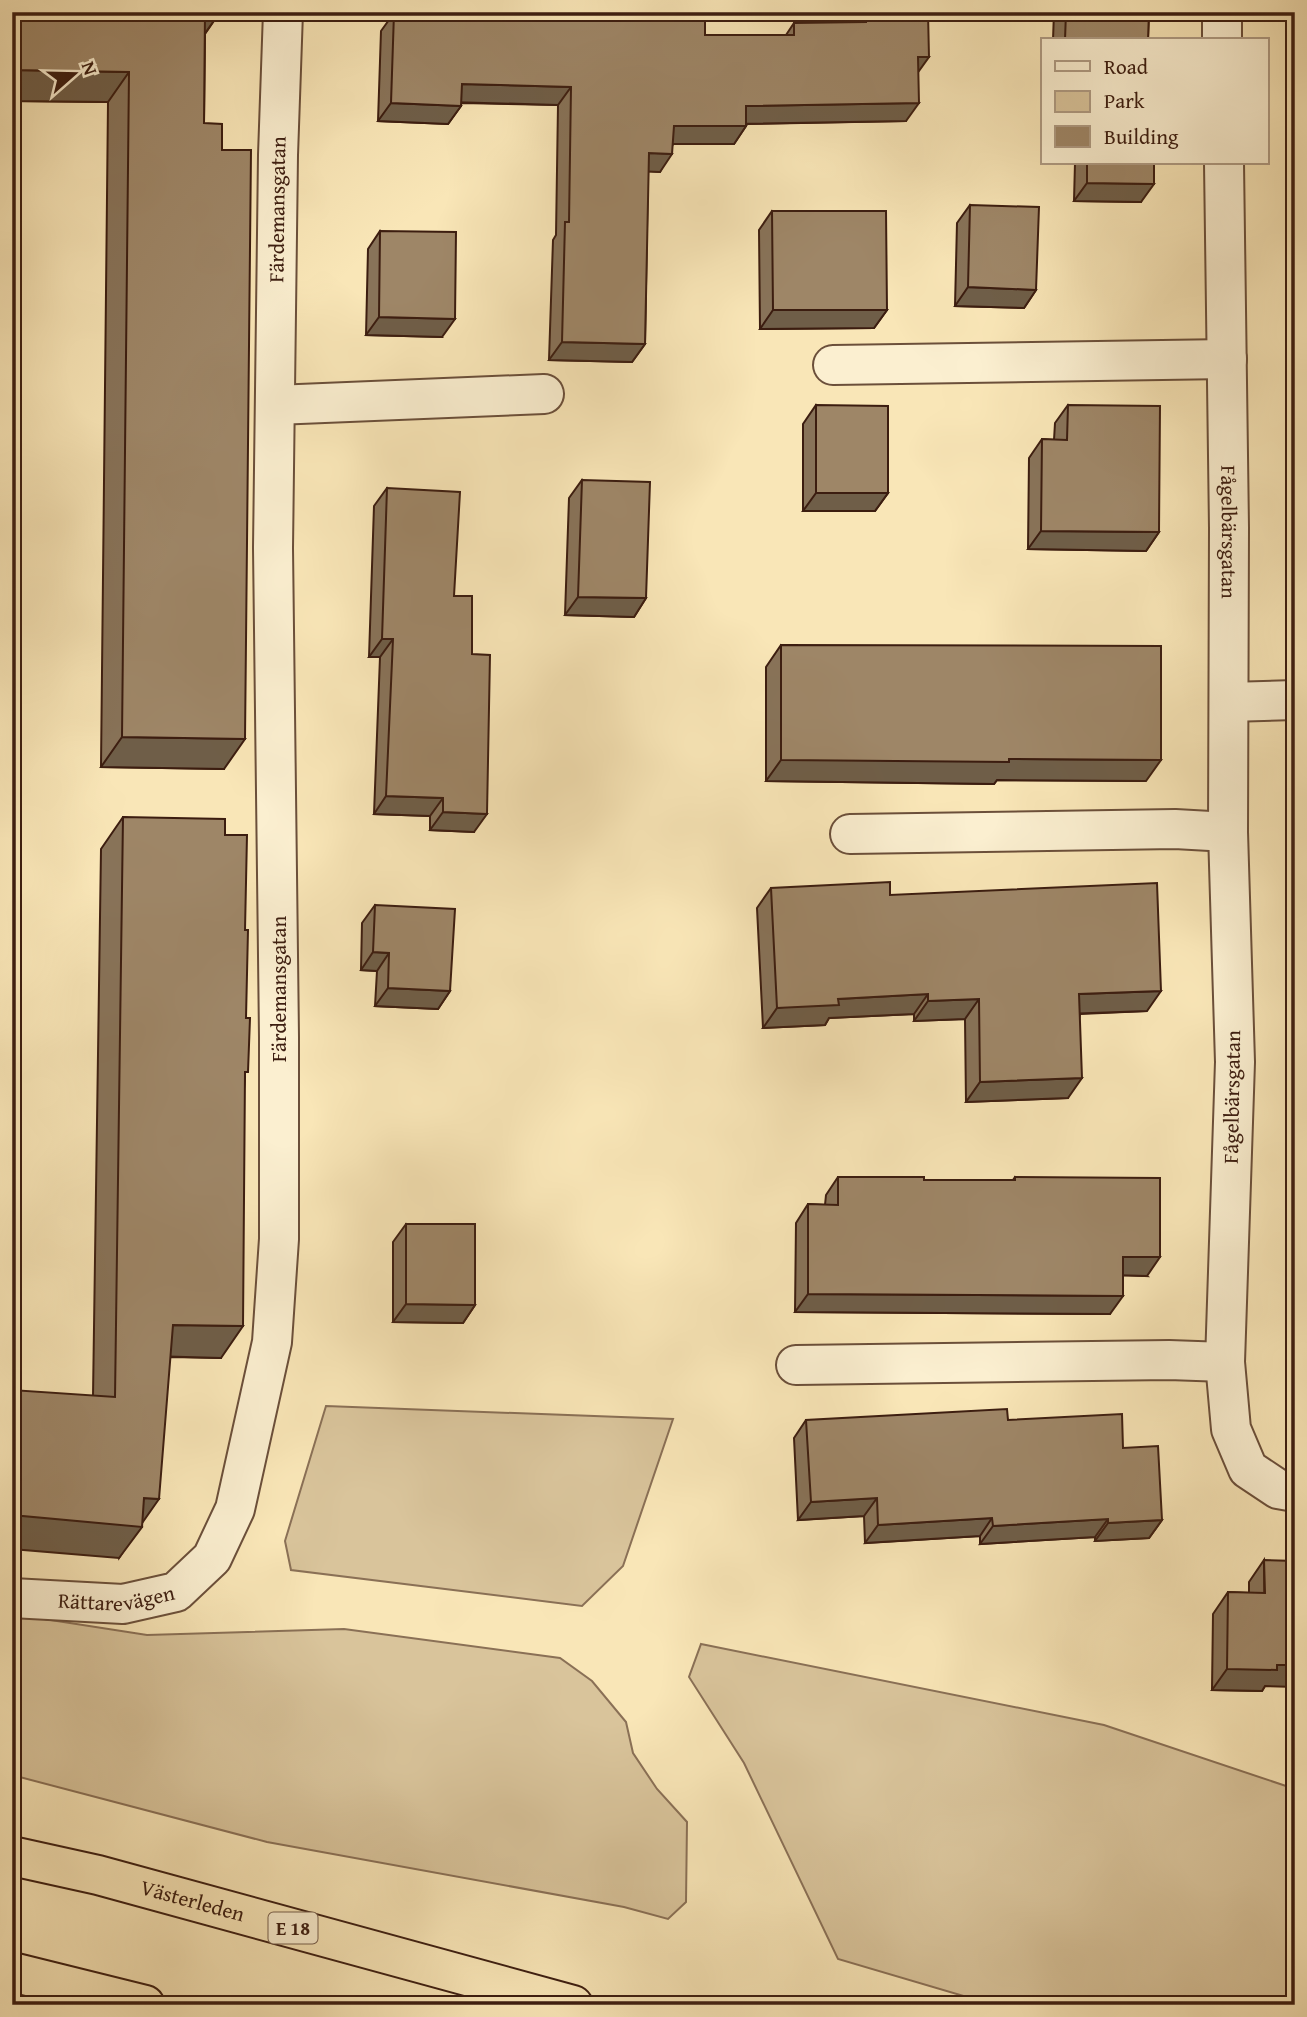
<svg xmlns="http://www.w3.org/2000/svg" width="1307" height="2017" viewBox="0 0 1307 2017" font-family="'Gentium Book Plus',serif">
<rect width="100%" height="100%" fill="#f9e6b7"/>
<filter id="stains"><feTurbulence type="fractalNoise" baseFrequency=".00286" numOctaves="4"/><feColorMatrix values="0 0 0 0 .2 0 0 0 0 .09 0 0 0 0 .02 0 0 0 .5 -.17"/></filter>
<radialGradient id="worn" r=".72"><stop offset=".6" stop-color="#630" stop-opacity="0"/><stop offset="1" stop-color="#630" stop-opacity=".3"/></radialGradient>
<g fill="#d9c49b" stroke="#8a7056" stroke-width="2">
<polygon points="326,1406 673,1419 623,1566 582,1606 291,1570 285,1541"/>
<polygon points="12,1614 147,1635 344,1629 560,1658 592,1681 626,1722 633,1753 657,1789 687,1822 686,1902 668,1919 624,1907 267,1842 12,1775"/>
<polygon points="701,1644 1104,1725 1295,1789 1295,2005 994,2005 838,1959 744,1763 689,1677"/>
</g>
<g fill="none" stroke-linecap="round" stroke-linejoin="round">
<g stroke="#6b4f3a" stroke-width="42">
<g id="minor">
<polyline points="1222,12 1222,40"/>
<path id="s1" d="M1224 163 1229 528 1228 832 1235 1062 1225 1362 1231 1429 1248 1469 1278 1489 1295 1492"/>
<polyline points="833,365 1227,359"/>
<polyline points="275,405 544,394"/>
<polyline points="1229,702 1295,700"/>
<polyline points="850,834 1175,829 1228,832"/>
<polyline points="796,1365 1169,1360 1225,1362"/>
<path id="s2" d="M12 1598 123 1604 176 1592 212 1558 235 1509 272 1342 279 1239V1037L273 548 278 155 283 12"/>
</g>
</g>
<g stroke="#3c1d10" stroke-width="42">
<g id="motorway">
<path id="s3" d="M12 1856 98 1875 573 2005"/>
<polyline points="12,1972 145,2005"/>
</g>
</g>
<use href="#minor" stroke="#fbefd0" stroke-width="38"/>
<use href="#motorway" stroke="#f9e6b7" stroke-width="38"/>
</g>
<g fill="#887359" stroke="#3c1d10" stroke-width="2">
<polygon points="220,12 205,34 204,123 224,769 101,767 108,102 12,101"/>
<polygon points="561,12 687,12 687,15 705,35 786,35 794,23 854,22 854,12 928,12 918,72 906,121 746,124 746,126 734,144 673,144 660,172 648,171 645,344 632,362 549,360 553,240 556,235 558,105 461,103 461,106 448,124 378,121 381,31 394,13 539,18 541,15 559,16"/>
<polygon points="1054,12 1149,12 1148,40 1053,40"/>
<polygon points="1075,163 1154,163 1141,202 1074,201"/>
<polygon points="970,205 1036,290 1024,308 955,306 957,223"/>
<polygon points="772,211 887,310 874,328 760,329 759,230"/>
<polygon points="380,231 442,337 366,335 368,249"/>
<polygon points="816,405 888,493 875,511 803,511 803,424"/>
<polygon points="1068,405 1159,532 1146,551 1028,549 1029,458 1042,439 1054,440 1055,423"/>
<polygon points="582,480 646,598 634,617 565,615 569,498"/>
<polygon points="387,488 454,596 474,832 430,830 430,816 374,814 380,657 369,657 374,506"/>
<polygon points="781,645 1146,781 997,780 994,784 766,781 766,667"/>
<polygon points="123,817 225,835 245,1077 221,1358 170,1357 142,1523 119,1558 93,1396 101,849"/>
<polygon points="771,888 890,895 1147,1011 1080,1014 1068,1098 966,1102 965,1019 914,1021 914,1014 829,1018 825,1025 763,1028 757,908"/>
<polygon points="375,905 450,991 438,1009 375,1006 377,971 361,970 362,923"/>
<polygon points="838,1177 924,1180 1013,1180 1015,1177 1147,1276 1123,1275 1110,1314 795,1312 796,1223 808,1204 825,1205 826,1195"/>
<polygon points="406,1224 475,1305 463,1323 393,1322 393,1242"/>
<polygon points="806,1420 1008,1420 1123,1448 1162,1520 1149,1538 1095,1541 1095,1537 980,1544 980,1536 865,1543 864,1516 798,1520 794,1438"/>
<polygon points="1264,1560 1265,1686 1262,1691 1212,1690 1213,1614 1228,1592 1249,1593 1249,1582"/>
</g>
<g fill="#6f5e48" stroke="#3c1d10" stroke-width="2">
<polygon points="203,12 220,12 201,39"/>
<polygon points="918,57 929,57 916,75"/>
<polygon points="12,70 129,72 108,102 12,101"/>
<polygon points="462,84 571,87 558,105 449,102"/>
<polygon points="391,103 461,106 448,124 378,121"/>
<polygon points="919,103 906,121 733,124 746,106"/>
<polygon points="674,126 746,126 734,144 661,144"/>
<polygon points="649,153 672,154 660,172 636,171"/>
<polygon points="1087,183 1154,184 1141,202 1074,201"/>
<polygon points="968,287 1036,290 1024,308 955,306"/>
<polygon points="773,310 887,310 874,328 760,329"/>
<polygon points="379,317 455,319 442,337 366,335"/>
<polygon points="562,342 645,344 632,362 549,360"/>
<polygon points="816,493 888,493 875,511 803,511"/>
<polygon points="1041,531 1159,532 1146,551 1028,549"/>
<polygon points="578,597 646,598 634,617 565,615"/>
<polygon points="382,639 393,639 380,657 369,657"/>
<polygon points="122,737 245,739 224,769 101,767"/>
<polygon points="1009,759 1161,760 1146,781 997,780 994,784 766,781 781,760"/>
<polygon points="386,796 443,798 430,816 374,814"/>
<polygon points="443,812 487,814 474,832 430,830"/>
<polygon points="373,952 389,953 377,971 361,970"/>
<polygon points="388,988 450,991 438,1009 375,1006"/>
<polygon points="1161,991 1147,1011 1065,1014 1079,994"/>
<polygon points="928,994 914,1014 829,1018 825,1025 763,1028 777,1008 838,999"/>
<polygon points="979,999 965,1019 914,1021 928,1001"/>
<polygon points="1082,1078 1068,1098 966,1102 980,1082"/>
<polygon points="1123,1257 1160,1257 1147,1276 1110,1275"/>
<polygon points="808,1294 1123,1296 1110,1314 795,1312"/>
<polygon points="406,1304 475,1305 463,1323 393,1322"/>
<polygon points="173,1325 243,1326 221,1358 150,1356"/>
<polygon points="144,1498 159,1499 140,1526 142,1527 119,1558 12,1549 12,1515"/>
<polygon points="877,1498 864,1516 798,1520 811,1502"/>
<polygon points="992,1518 980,1536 865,1543 878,1525"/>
<polygon points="1108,1519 1095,1537 980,1544 993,1526"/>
<polygon points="1162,1520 1149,1538 1095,1541 1108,1523"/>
<polygon points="1277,1665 1295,1665 1295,1687 1265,1686 1262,1691 1212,1690 1227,1669"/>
</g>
<g fill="#9e8667" stroke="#3c1d10" stroke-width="2">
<polygon points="12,12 205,12 204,123 222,124 222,150 251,150 245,739 122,737 129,72 12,70"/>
<polygon points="566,12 687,12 687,15 705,15 705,35 794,35 794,23 866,22 866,12 928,12 929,57 918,57 919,103 746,106 746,126 674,126 672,154 649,153 645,344 562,342 565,222 569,222 571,87 462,84 461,106 391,103 394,13 541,18 541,15 566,16"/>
<polygon points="1066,12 1149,12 1148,40 1065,40"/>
<polygon points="1087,163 1154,163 1154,184 1087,183"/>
<polygon points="970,205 1039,207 1036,290 968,287"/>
<polygon points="772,211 886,211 887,310 773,310"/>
<polygon points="380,231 456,232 455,319 379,317"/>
<polygon points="816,405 888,406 888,493 816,493"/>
<polygon points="1068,405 1160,406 1159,532 1041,531 1042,439 1067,440"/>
<polygon points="582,480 650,482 646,598 578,597"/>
<polygon points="387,488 460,492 454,596 472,596 472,654 490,655 487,814 443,812 443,798 386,796 393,639 382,639"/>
<polygon points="781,645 1161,646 1161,760 1009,759 1009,762 781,760"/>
<polygon points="123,817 225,819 225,835 247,835 245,930 248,930 246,1018 250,1018 248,1072 245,1072 243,1326 173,1325 159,1499 144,1498 142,1527 12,1515 12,1390 115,1397"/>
<polygon points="890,882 890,895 1157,883 1161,991 1079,994 1082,1078 980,1082 979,999 928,1001 928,994 838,999 839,1005 777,1008 771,888"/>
<polygon points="375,905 455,909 450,991 388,988 389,953 373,952"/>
<polygon points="838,1177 924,1177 924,1180 1015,1180 1015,1177 1160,1178 1160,1257 1123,1257 1123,1296 808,1294 808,1204 838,1205"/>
<polygon points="406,1224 475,1224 475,1305 406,1304"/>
<polygon points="1007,1409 1008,1420 1122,1414 1123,1448 1158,1446 1162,1520 1108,1523 1108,1519 993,1526 992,1518 878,1525 877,1498 811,1502 806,1420"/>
<polygon points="1264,1560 1295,1561 1295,1665 1277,1665 1277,1670 1227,1669 1228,1592 1265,1593"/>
</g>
<g text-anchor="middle" stroke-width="7" stroke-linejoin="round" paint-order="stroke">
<rect fill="#fbefd0" stroke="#755c4a" stroke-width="2" x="268.5" y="1912.5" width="49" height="31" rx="5"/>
<g font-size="19" font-weight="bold" fill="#3c1d10">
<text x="293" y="1935">E 18</text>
</g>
<g font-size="21" fill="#3c1d10" stroke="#fbefd0">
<text dy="7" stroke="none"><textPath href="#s2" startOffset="1573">Färdemansgatan</textPath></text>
<text dy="7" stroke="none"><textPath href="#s1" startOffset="369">Fågelbärsgatan</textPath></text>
<text transform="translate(279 989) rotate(-90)" y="7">Färdemansgatan</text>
<text transform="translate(1232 1097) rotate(-89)" y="7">Fågelbärsgatan</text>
<text dy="7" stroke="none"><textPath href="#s2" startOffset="105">Rättarevägen</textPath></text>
<text dy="7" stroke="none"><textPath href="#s3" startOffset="186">Västerleden</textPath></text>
</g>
</g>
<rect width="1307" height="2017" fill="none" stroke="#f9e6b7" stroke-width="42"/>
<rect x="14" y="14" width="1279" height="1989" fill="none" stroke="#3c1d10" stroke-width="3.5"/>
<rect x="21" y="21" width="1265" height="1975" fill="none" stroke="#3c1d10" stroke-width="2"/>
<rect x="1041" y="38" width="228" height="126" fill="#fbefd0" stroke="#af9b83" stroke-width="2"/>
<rect x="1055" y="61" width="35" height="10" fill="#fbefd0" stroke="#af9b83" stroke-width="2"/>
<text x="1104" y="74" font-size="21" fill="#3c1d10">Road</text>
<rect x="1055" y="91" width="35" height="21" fill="#d9c49b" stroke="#af9b83" stroke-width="2"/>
<text x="1104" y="108" font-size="21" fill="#3c1d10">Park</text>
<rect x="1055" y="126" width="35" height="21" fill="#9e8667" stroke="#af9b83" stroke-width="2"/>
<text x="1104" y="144" font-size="21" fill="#3c1d10">Building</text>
<g transform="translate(74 74) rotate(70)" stroke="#fbefd0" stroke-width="5" paint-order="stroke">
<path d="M0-5L12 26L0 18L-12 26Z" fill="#3c1d10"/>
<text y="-10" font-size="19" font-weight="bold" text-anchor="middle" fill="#3c1d10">N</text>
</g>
<rect width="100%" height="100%" filter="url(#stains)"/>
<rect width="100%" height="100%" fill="url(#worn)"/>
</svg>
